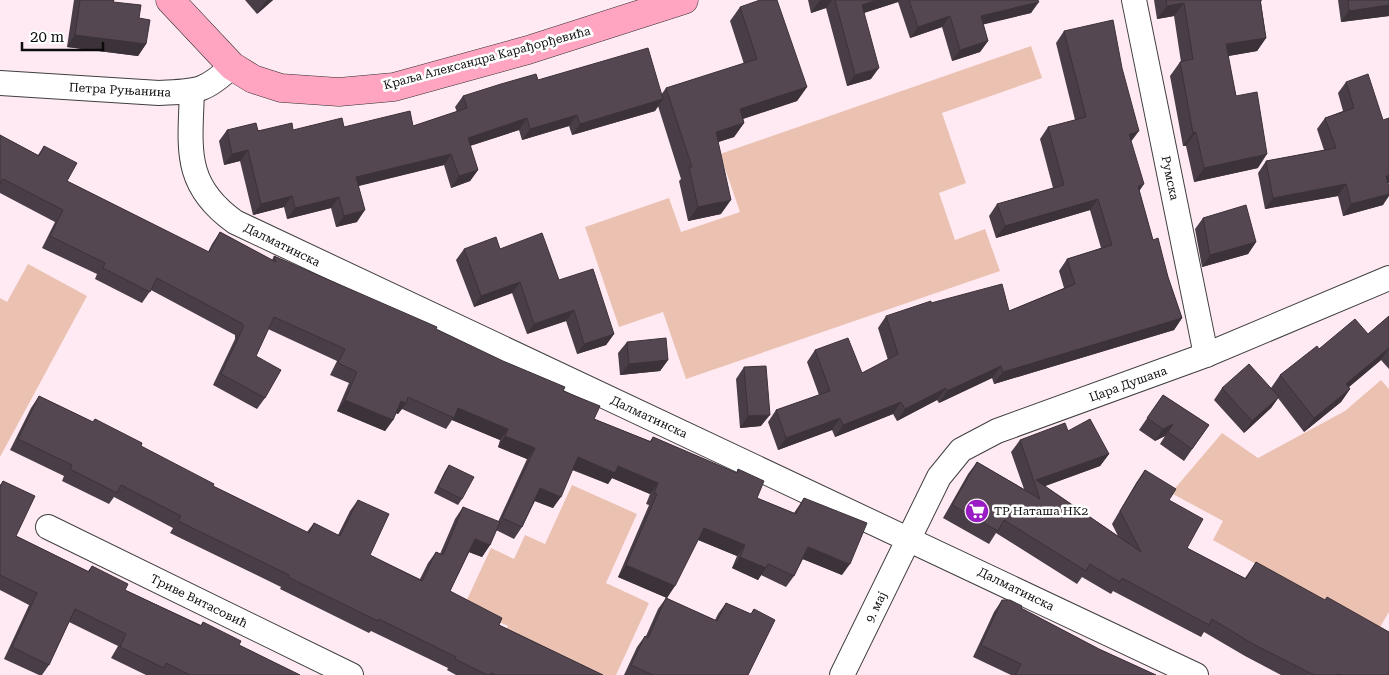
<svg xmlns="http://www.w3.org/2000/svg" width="1389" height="675" viewBox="0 0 1389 675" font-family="'Roboto Serif',serif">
<rect width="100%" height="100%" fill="#ffeaf3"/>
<g fill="#ebc2b2">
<polygon points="1031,46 1042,78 942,113 966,183 939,193 955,240 985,229 1000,271 686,379 663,312 619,327 585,227 669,198 681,232 740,212 720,154"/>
<polygon points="28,264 87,296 0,457 0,298 7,302"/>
<polygon points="1381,380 1389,389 1389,612 1377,632 1213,540 1223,521 1171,493 1222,433 1258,458 1345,411"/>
<polygon points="572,485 637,514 606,583 649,603 616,675 586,675 503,638 508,626 464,606 491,548 514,559 525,535 545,544"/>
</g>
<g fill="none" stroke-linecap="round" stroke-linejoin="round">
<g stroke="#3f3f3f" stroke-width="26">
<g id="street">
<polyline points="1134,0 1206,355"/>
<path d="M0 83 159 93C196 91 204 93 232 66"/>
<path d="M192 91C190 149 183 185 235 222L1196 675"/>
<polyline points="48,527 351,675"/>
<polyline points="842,675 939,477 961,450 997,431 1206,355 1389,278"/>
</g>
</g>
<g stroke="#2e2e2e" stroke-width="29">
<polyline id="secondary" points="170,0 232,66 253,79 281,88 339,92 394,87 528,50 684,0"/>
</g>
<use href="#street" stroke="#fff" stroke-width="24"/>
<use href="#secondary" stroke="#ffa5c1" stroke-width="28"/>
</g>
<g fill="#493d47">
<polygon points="74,0 114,0 113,2 139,18 146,44 138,56 67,47"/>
<polygon points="245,0 273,0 257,14"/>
<polygon points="808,0 1038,0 1031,13 983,24 988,41 980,52 952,61 942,27 910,38 898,2 864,13 871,79 847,86 826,8 811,13"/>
<polygon points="1154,0 1262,0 1261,2 1266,38 1257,51 1228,56 1236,96 1258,168 1194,182 1186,146 1183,146 1170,76 1180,62 1181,62 1174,16 1157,19"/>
<polygon points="1338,0 1389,0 1389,16 1341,22"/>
<polygon points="740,7 807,87 797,101 743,119 744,123 734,137 718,142 721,214 688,221 679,181 681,179 658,106 655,111 572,135 569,126 522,140 519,130 470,146 478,170 470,181 451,188 444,165 359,186 357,222 336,227 331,208 287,219 284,207 253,215 240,161 224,165 219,141 227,130 293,130 344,127 413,126 457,112 455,107 463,96 538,80 661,95 666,88 744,64 730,21"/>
<polygon points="1064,31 1131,142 1139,191 1153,240 1168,277 1182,318 1174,330 994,384 992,378 939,403 937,400 897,421 893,414 835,437 832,430 778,450 768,422 776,410 819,395 807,362 815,350 862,373 888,360 878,328 886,316 1009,311 1064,288 1059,271 1067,259 1101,248 1090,210 996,238 989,216 997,204 1053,188 1040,139 1048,127 1075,120 1056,43"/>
<polygon points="1346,82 1388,183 1383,205 1343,216 1338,196 1265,209 1258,173 1266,161 1324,150 1317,129 1325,118 1343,111 1338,93"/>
<polygon points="0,135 38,155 44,146 67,181 208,252 212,244 220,232 272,260 274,256 436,329 563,391 594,419 650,441 653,437 736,473 738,469 757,498 794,513 804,498 842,575 803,559 794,576 786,587 761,575 758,580 732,568 737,556 698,540 667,598 618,577 649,505 646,504 650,494 612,478 608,484 572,470 553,508 535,501 522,527 514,539 496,530 490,545 482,557 469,552 450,591 499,625 603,675 456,675 447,670 448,668 371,631 369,633 280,589 281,587 170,533 173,528 114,497 109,504 62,481 64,476 10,450 31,408 39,396 93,422 95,419 141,446 213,486 307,532 314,523 338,535 350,511 358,500 370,555 420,579 428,563 436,552 440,554 455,519 463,507 498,522 527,459 498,447 500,440 452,420 446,429 402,409 398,414 396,413 393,420 385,431 337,411 349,383 330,375 337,361 268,329 256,356 265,398 257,409 213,385 235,339 235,335 151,290 142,303 95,279 97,274 42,248 55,222 0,193"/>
<polygon points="1203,218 1256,242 1248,254 1202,267 1195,229"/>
<polygon points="464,249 500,249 559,280 614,334 606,345 577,354 566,321 527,334 512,293 474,307 456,260"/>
<polygon points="1389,316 1389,369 1381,360 1349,387 1350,389 1341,402 1304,432 1278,398 1271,408 1244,433 1214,400 1222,388 1271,388 1280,375 1319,349 1368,334"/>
<polygon points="627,342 668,360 660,371 620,375 618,353"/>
<polygon points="744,367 761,426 740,428 736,379"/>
<polygon points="1163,395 1209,425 1184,461 1160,444 1165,436 1155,441 1139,430"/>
<polygon points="1068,431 1109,454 1100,466 1045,486 1118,536 1112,524 1136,483 1145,470 1169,500 1187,548 1245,578 1256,562 1389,675 1281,675 1245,656 1204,632 1201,637 1113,591 1111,594 1082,577 1077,584 996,533 989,544 943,518 968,474 977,462 1024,489 1011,452 1020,440"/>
<polygon points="449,465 462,499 458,505 434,493 445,471"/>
<polygon points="3,481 16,536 88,571 92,566 125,590 201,625 203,622 239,645 300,675 146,675 111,658 118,646 69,622 49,665 42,675 39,675 4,659 29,605 0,590 0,485"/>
<polygon points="666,598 715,620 718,614 726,603 751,614 754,609 748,675 624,675 637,647 645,636 646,636 658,609"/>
<polygon points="1002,600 1021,608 1099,649 1156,675 1011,675 973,657 994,612"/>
</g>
<g fill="#3c3239">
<polygon points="268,0 273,0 257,14 265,2"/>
<polygon points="823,0 832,0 826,8 811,13 819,1"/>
<polygon points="877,0 900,0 898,2 854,16 862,5"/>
<polygon points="1039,2 1031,13 973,27 981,16"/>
<polygon points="1184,3 1174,16 1157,19 1167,6"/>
<polygon points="1389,5 1389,16 1341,22 1349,11"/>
<polygon points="950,16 942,27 910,38 918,27"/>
<polygon points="75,35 146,44 138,56 67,47"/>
<polygon points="1266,38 1257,51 1217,58 1226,44"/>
<polygon points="988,41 980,52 952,61 960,50"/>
<polygon points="879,68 871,79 847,86 855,75"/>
<polygon points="807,87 797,101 730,123 740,109"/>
<polygon points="663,99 655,111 572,135 580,124"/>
<polygon points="577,115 569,126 522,140 530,129"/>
<polygon points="527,118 519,130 460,149 468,138"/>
<polygon points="744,123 734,137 706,146 716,132"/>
<polygon points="1139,131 1130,143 1129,134"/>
<polygon points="1196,132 1186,146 1183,146 1193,133"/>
<polygon points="248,150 240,161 224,165 232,154"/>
<polygon points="451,154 444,165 349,188 356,177"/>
<polygon points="1267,154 1258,168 1194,182 1204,168"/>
<polygon points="478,170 470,181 451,188 459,176"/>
<polygon points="1389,175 1389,183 1378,187 1386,176"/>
<polygon points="1144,184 1136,196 1138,186"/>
<polygon points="1346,184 1338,196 1265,209 1273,198"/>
<polygon points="1389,194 1389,196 1383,205 1343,216 1351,204"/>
<polygon points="292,196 284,207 253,215 261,204"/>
<polygon points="339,197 331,208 287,219 295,208"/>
<polygon points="1098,199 1090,210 996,238 1005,226"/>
<polygon points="731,200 721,214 688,221 698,207"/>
<polygon points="365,210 357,222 336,227 344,216"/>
<polygon points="1256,242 1248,254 1202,267 1210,255"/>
<polygon points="520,282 512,293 474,307 481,296"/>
<polygon points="574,310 566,321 527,334 534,324"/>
<polygon points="1182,318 1174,330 994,384 1003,372"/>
<polygon points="614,334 606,345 577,354 584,344"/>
<polygon points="1389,348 1381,360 1337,397 1346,384"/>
<polygon points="668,360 660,371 620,375 629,364"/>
<polygon points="1001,366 992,378 939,403 947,391"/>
<polygon points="946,388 937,400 897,421 905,409"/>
<polygon points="1350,389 1341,402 1304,432 1314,418"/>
<polygon points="1279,397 1271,408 1244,433 1252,421"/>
<polygon points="345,400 393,420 385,431 337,411"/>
<polygon points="401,401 406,403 398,414 393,412"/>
<polygon points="901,402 893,414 835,437 843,425"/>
<polygon points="458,408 508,429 500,440 452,420"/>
<polygon points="770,415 761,426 740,428 748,416"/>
<polygon points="840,418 832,430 778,450 786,438"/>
<polygon points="1173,424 1165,436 1155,441 1163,429"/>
<polygon points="505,436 535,448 527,459 498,447"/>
<polygon points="1109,454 1100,466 1037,489 1036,480"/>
<polygon points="578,457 618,466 658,483 650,494 612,478 608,484 570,468"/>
<polygon points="540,488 561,497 553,508 532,500"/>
<polygon points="704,528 745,545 737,556 696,539"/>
<polygon points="475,539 490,545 482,557 466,551"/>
<polygon points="808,547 850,564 842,575 800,558"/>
<polygon points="740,557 766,568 758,580 732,568"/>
<polygon points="626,565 675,586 667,598 618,577"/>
</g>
<g fill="#554752" stroke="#3c3239">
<polygon points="80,0 114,0 113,2 141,5 139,18 150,20 146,44 75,35"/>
<polygon points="760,0 777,0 807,87 740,109 744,123 716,132 731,200 698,207 689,167 692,167 666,88 757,59 740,7"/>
<polygon points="835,0 877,0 862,5 879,68 855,75"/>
<polygon points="909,0 1038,0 1039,2 981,16 988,41 960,50 950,16 918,27"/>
<polygon points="1166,0 1260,0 1266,38 1226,44 1236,96 1257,92 1267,154 1204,168 1196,132 1193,133 1180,62 1193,59 1184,3 1167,6"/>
<polygon points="1348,0 1389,0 1389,5 1349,11"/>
<polygon points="1113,20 1122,68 1139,131 1129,134 1144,184 1138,186 1153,240 1158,238 1168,277 1182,318 1003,372 1001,366 947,391 946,388 905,409 901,402 843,425 840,418 786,438 776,410 830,391 815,350 848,338 862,373 898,354 886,316 931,301 931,303 1002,284 1009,311 1075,284 1067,259 1112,245 1098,199 1005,226 997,204 1064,185 1048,127 1086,117 1064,31"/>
<polygon points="648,48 663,99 580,124 577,115 530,129 527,118 468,138 478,170 459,176 451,154 356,177 365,210 344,216 339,197 295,208 292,196 261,204 248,150 232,154 227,130 256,123 258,131 292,123 293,130 342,118 344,127 410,111 413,126 467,108 463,96 501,84 536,74 538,80"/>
<polygon points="1368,74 1383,120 1389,118 1389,175 1386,176 1389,187 1389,194 1351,204 1346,184 1273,198 1266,161 1336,148 1325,118 1354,108 1346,82"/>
<polygon points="0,135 39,156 44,146 77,163 67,181 209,252 220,232 276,262 274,256 437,327 436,329 503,361 565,387 563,391 600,406 594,419 651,442 653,437 737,473 738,469 764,481 757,498 796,514 804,498 867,523 850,564 808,547 794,576 768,564 766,568 740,557 745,545 704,528 675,586 626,565 657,494 654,493 658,483 618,466 615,473 578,457 561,497 540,488 522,527 502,518 535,448 505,436 508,429 458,408 454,418 408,397 406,403 401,401 393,420 345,400 357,372 338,363 345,349 274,317 256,356 281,370 265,398 221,374 243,328 243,324 157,278 150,292 103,268 105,263 50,236 63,210 3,179 0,184"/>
<polygon points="1246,205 1256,242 1210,255 1203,218"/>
<polygon points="542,233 559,280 593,269 614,334 584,344 574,310 534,324 520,282 481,296 464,249 496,237 500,249"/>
<polygon points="1389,316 1389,348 1346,384 1350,389 1314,418 1280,375 1317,346 1319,349 1355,319 1368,334"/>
<polygon points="666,338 668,360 629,364 627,342"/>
<polygon points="1249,364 1279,397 1252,421 1222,388"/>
<polygon points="766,366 770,415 748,416 744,367"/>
<polygon points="1163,395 1209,425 1192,449 1168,432 1173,424 1163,429 1147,418"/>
<polygon points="39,396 93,422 95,419 142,443 141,446 214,484 213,486 309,533 314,523 340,536 358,500 389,514 370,555 422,581 436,552 443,555 463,507 500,522 490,545 475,539 450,591 502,618 499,625 603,675 496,675 491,673 490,675 487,675 455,659 456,657 379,619 378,621 288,577 289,575 178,521 181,516 121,485 117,493 70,469 72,465 18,439"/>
<polygon points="1090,419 1109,454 1036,480 1141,552 1120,511 1145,470 1176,489 1169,500 1203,519 1187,548 1246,579 1256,562 1325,600 1327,597 1389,632 1389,675 1341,675 1338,674 1337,675 1314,675 1253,644 1212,619 1209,625 1122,578 1120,582 1090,564 1086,571 1004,520 998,531 952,505 977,462 1040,499 1020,440 1065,423 1068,431"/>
<polygon points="449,465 474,477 462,499 438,487"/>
<polygon points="3,481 35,496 16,536 89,572 92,566 128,584 125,590 201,626 203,622 241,641 239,645 300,675 190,675 166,663 164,668 120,647 126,634 75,609 49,665 12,647 37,593 0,575 0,487"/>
<polygon points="666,598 717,621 726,603 751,614 754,609 775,620 748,675 653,675 631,665 645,636 648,638"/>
<polygon points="1002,600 1010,600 1022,606 1021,608 1099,649 1156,675 1015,675 1021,664 981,645"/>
</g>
<defs>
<g id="supermarket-disc" transform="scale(1.25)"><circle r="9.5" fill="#9a1cc4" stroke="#fff"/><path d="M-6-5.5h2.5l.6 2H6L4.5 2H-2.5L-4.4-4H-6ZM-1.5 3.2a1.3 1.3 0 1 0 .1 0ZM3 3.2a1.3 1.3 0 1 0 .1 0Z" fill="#fff"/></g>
</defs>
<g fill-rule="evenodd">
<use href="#supermarket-disc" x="977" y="511"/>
</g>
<g text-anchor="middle" stroke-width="5" stroke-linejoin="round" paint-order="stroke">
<g font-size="12" fill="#0c0c0c" stroke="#fff">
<text transform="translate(487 58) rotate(-15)" y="4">Краља Александра Карађорђевића</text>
<text transform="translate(120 90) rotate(3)" y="4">Петра Руњанина</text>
<text transform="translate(1170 178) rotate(78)" y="4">Румска</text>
<text transform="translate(282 245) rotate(26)" y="4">Далматинска</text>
<text transform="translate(1128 384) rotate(-20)" y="4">Цара Душана</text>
<text transform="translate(649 417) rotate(25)" y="4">Далматинска</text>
<text transform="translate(1016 589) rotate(26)" y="4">Далматинска</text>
<text transform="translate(199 601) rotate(26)" y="4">Триве Витасовић</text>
<text transform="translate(876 607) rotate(-64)" y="4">9. мај</text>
</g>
<g font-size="12" fill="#0c0c0c" stroke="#fff" text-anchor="start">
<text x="994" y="515">ТР Наташа НК2</text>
</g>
</g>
<path d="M22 42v8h81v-8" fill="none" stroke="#0c0c0c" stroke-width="2.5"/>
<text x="30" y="42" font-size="15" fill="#0c0c0c" stroke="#ffffff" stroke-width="4" paint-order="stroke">20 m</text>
</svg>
